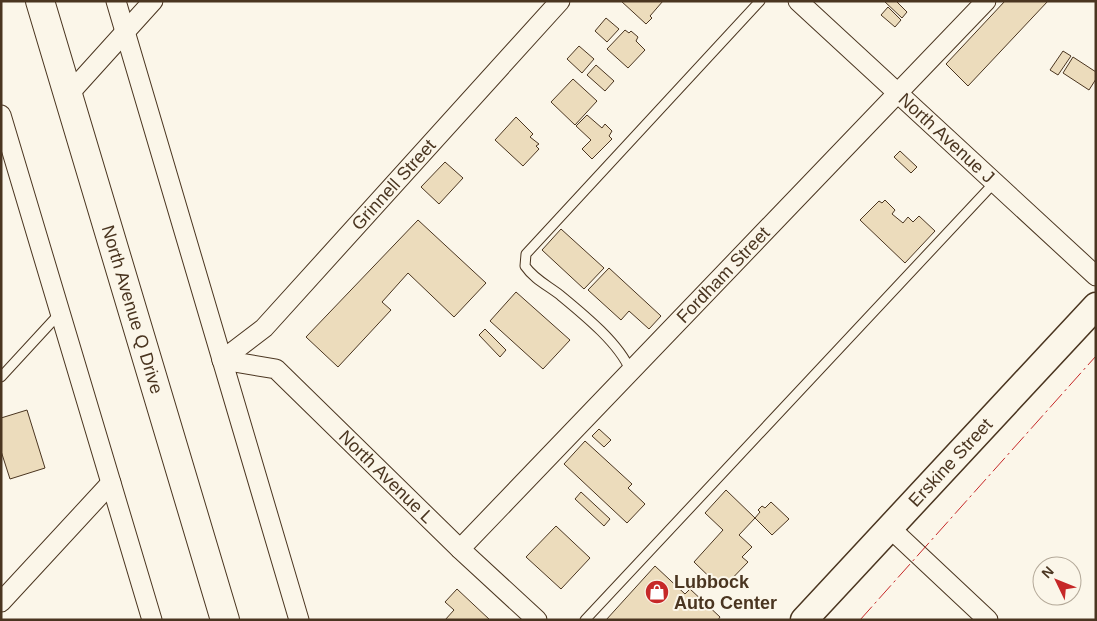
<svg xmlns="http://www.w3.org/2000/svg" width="1097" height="621" viewBox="0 0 1097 621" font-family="Arial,sans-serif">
<rect width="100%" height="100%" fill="#fbf6e9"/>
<g fill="#ecdcbc" stroke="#4a3520">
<polygon points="621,1 663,1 650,16 652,18 646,24"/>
<polygon points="884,1 896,1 907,12 902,18"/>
<polygon points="1005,1 1048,1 968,86 946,64"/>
<polygon points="888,7 901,20 895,27 881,15"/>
<polygon points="606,18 619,29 607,42 595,31"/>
<polygon points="625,30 629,33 631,31 638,37 636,41 645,50 628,68 607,49"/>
<polygon points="579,46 594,59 582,73 567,59"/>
<polygon points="1063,51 1071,56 1058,75 1050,70"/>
<polygon points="1073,57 1096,72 1096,79 1089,90 1063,73"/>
<polygon points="596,65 614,81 605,91 587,75"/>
<polygon points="573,79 597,101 575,125 551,102"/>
<polygon points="587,115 602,128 605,124 612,131 609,136 612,139 592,159 582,149 591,140 576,126"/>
<polygon points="516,117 533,134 530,137 539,144 536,146 539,149 523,166 495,140"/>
<polygon points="900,151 917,167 911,173 894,157"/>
<polygon points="445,162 463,178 439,204 421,187"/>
<polygon points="885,200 895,210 892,214 903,223 908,217 913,222 919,216 935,231 905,263 860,220 879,201 882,203"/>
<polygon points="418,220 486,283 454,317 408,273 382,302 391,310 338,367 306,337"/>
<polygon points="561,229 604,268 584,289 542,250"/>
<polygon points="609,268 661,316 649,329 629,311 621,320 588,290"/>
<polygon points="516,292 570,340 543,369 490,321"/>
<polygon points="485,329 506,350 500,357 479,335"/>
<polygon points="27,410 45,468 10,479 1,451 1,418"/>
<polygon points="599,429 611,440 604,447 592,436"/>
<polygon points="585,441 632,484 628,488 645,504 627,523 564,464"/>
<polygon points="726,490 755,518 739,535 752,547 742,557 748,562 722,589 694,562 723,530 705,513"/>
<polygon points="581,492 610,519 604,526 575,499"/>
<polygon points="771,502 789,519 772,535 755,518 760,512 758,510 762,506 765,508"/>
<polygon points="556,526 590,558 561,589 526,557"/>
<polygon points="655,566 685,594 690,589 720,617 718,620 606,620"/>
<polygon points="457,589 490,620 445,620 454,610 445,602"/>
</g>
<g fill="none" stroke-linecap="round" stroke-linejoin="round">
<g stroke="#4a3520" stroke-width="11">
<g id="service">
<path d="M630 370C619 343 583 314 560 295 547 285 534 279 525 266L526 254 760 1"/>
<polyline points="1,377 60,313"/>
<polyline points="585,620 995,182"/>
</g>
</g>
<g stroke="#4a3520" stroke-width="21">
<g id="minor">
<polyline points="116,1 299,620"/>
<path id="s1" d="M798 1 1096 276"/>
<polyline points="68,95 153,1"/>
<polyline points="1,115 152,620"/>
<path id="s2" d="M222 360 264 328 560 1"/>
<path id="s3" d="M222 360 276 369 460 549 537 620"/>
<polyline points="890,528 988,620"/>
<path id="s4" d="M460 549 986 1"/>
<polyline points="1,602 111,483"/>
</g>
</g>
<g stroke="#4a3520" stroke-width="29">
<g id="secondary">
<path id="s5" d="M804 620 1096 306"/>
</g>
</g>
<g stroke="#4a3520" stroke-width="30">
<g id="primary">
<path id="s6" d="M40 1 225 620"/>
</g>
</g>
<use href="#service" stroke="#fbf6e9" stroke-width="9"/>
<use href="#minor" stroke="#fbf6e9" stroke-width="19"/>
<use href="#secondary" stroke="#fbf6e9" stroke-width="26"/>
<use href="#primary" stroke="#fbf6e9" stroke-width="28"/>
<polyline stroke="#c62828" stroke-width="1" stroke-dasharray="18 4 2.5 4" stroke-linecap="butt" points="860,620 1096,356"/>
</g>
<defs>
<g id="shop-disc" transform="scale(1.25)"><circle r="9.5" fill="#c62828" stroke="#fbf6e9"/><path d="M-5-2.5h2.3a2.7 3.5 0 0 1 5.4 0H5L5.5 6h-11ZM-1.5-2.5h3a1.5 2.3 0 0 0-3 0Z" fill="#fff"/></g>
</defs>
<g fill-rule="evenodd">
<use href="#shop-disc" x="657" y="592"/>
</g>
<g text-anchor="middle" stroke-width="4" stroke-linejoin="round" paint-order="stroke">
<g font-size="18" fill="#4a3520" stroke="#fbf6e9">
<text dy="6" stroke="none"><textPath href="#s1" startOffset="202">North Avenue J</textPath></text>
<text dy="6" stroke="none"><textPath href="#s2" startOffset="246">Grinnell Street</textPath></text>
<text dy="6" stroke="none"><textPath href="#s4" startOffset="380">Fordham Street</textPath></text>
<text dy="6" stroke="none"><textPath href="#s6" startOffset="322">North Avenue Q Drive</textPath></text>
<text dy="6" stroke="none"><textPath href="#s5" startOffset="215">Erskine Street</textPath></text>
<text dy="6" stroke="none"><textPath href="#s3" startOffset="209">North Avenue L</textPath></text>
</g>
<g font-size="18" font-weight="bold" fill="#4a3520" stroke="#fbf6e9" text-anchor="start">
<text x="674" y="588">Lubbock<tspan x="674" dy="21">Auto Center</tspan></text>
</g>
</g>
<rect width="1097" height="621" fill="none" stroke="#4a3520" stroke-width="5"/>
<g transform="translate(1057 581) rotate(313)"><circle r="24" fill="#fbf6e9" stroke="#b4a999"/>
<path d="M0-4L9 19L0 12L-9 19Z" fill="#c62828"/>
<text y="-8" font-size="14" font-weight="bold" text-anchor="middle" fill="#4a3520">N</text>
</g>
</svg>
